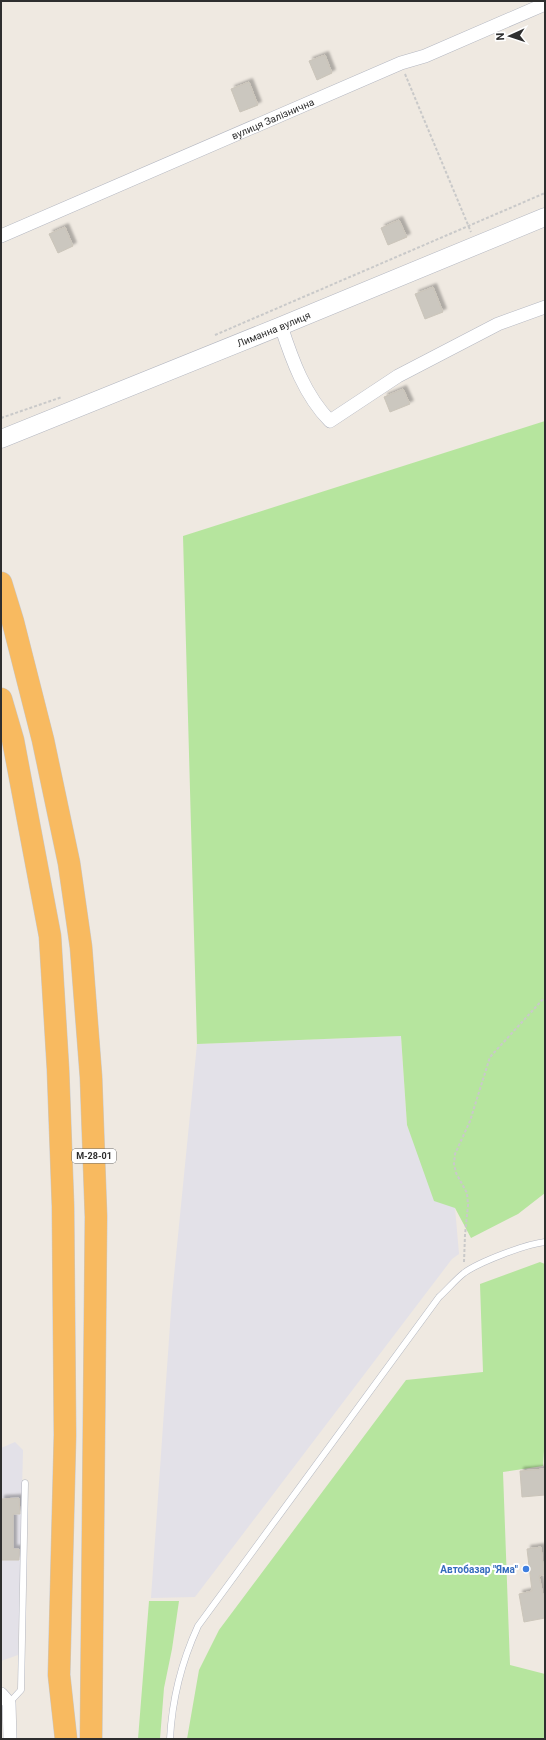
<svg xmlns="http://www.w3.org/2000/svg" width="546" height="1740" viewBox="0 0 546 1740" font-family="Roboto,sans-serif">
<defs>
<filter id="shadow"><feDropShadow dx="3.5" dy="-3.5" stdDeviation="1" flood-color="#0004"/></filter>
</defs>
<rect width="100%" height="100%" fill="#efe9e1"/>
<g fill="#e3e1e8">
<polygon points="401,1036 407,1126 455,1208 459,1254 452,1259 195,1597 151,1598 172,1296 197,1044"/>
<polygon points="15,1442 23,1450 18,1655 1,1661 1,1448"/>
</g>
<g fill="#b6e59e">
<polygon points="545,421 545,1193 518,1214 471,1238 455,1208 434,1201 407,1125 401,1036 197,1044 183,536"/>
<polygon points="540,1262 545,1264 545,1436 543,1466 503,1472 510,1665 545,1674 545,1739 187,1739 199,1670 219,1630 406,1380 483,1372 480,1284"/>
<polygon points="149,1601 179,1601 172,1649 164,1688 160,1739 138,1739"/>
</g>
<g fill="#cbc7bf" stroke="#cbc5ba" filter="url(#shadow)">
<polygon points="325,55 332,73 317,80 309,61"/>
<polygon points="249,82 258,105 240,112 231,89"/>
<polygon points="399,220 407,237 388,245 381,228"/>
<polygon points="65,227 73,246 58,253 49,234"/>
<polygon points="433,287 443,312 425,319 415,294"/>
<polygon points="403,389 410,404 390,412 384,397"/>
<polygon points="545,1469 545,1495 522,1497 520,1471"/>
<polygon points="19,1498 20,1514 13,1514 13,1549 19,1549 19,1560 1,1560 1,1499"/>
<polygon points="541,1547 544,1575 539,1576 545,1605 545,1618 524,1622 519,1594 532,1591 527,1549"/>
</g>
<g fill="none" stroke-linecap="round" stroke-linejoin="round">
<g stroke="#b4b7c1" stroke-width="7">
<g id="service">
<polyline points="9,1703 21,1690 25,1483"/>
<path d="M170 1739C172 1699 181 1663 198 1626L439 1297C447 1290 455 1280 464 1273 479 1262 526 1244 545 1242"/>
</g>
</g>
<g stroke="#b4b7c1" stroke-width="14">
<g id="minor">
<path id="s1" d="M1 236 401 63 425 56 545 4"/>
<path d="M281 326C292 360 305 396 330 421L398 376 498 324 545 307"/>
<polyline points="1,1694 9,1703 10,1739"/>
</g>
</g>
<g stroke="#b4b7c1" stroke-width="19">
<g id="secondary">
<path id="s2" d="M1 439 281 326 545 217"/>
</g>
</g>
<g stroke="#c9c9c9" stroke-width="23">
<g id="trunk">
<polyline points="1,583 13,622 43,740 69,863 81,947 91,1077 96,1217 91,1739"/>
<polyline points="1,699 13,740 50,936 58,1069 63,1206 65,1435 59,1675 66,1739"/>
</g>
</g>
<g stroke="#c9c9c9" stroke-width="2" stroke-dasharray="3 2" stroke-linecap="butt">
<polyline points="405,74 471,232"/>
<polyline points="215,335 545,193"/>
<polyline points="1,418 62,397"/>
<polyline points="464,1262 465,1235 468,1205 467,1193 456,1173 454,1164 455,1154 470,1121 490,1057 545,997"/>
</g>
<use href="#service" stroke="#fff" stroke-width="6"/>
<use href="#minor" stroke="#fff" stroke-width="13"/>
<use href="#secondary" stroke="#fff" stroke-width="18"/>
<use href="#trunk" stroke="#f8ba60" stroke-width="22"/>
</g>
<circle fill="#3f7fe0" stroke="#fff" stroke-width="1.5" cx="526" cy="1569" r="4"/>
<g text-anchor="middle" stroke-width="4" stroke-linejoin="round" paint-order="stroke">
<rect fill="#fff" stroke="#6d6d6d" stroke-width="1" x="72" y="1149" width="44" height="14" rx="3"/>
<g font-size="9" font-weight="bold" fill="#2e2e2e">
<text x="94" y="1159">М-28-01</text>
</g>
<g font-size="10" fill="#2e2e2e" stroke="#fff">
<text dy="4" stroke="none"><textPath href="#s1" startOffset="296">вулиця Залізнична</textPath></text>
<text dy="4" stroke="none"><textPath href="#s2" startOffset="294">Лиманна вулиця</textPath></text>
</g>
<g font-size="10" font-weight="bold" fill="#366cbe" stroke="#fff" text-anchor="end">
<text x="518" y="1573">Автобазар "Яма"</text>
</g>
</g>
<rect width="546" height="1740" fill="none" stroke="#2e2e2e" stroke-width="4"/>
<g transform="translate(510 36) rotate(267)" stroke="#ffffff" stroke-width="3" paint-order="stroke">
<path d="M0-3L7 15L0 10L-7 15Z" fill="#2e2e2e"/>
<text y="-6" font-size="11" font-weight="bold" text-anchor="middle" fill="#2e2e2e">N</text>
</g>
</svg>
